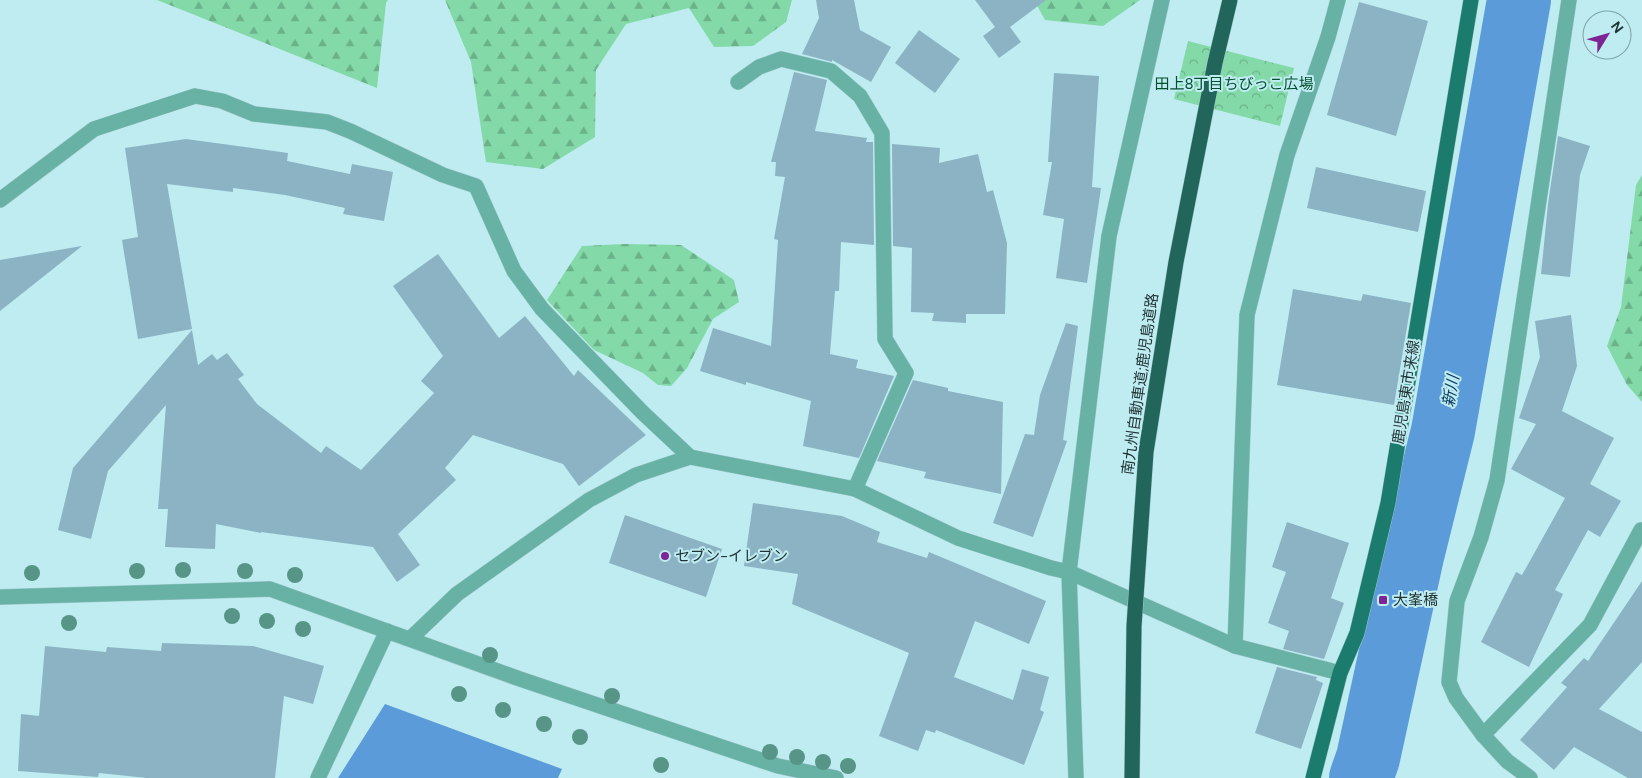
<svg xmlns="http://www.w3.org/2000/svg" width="1642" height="778" viewBox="0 0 1642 778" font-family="'DM Sans','Noto Sans JP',sans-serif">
<defs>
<pattern id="forest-firs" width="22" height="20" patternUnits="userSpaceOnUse" patternTransform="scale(1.25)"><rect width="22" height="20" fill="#83daa8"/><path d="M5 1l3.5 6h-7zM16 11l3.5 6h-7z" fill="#6bb18a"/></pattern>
<pattern id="park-crowns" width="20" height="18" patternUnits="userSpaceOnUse" patternTransform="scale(1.25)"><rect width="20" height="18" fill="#83daa8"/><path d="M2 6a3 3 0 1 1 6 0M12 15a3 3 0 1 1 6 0" fill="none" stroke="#6bb18a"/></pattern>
</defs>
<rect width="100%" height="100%" fill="#beecf1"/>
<g fill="url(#forest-firs)">
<polygon points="157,0 388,0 386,3 377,88"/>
<polygon points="445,0 792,0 786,22 753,46 714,47 689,8 626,24 596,70 595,137 543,169 486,162 471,62"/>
<polygon points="1034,0 1140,0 1103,26 1045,20"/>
<polygon points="1642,175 1642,402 1627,385 1607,346 1621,307 1636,185"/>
<polygon points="624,244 681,245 734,280 739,302 713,319 687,368 671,386 658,385 643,373 594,350 547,300 582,246"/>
</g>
<polygon fill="url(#park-crowns)" points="1188,41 1294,68 1280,126 1174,99"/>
<polygon fill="#5c9bd9" points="385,704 562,769 558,778 338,778"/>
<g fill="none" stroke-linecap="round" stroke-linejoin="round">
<polyline stroke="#5c9bd9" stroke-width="64" points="1361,778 1368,758 1412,556 1443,431 1519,0"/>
</g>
<g fill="#8cb3c4">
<polygon points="816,0 854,0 860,30 891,47 871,82 832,60 832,62 802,54 819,18"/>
<polygon points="975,0 1046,0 1010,27 1021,42 999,58 983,36 995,27"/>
<polygon points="1359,2 1428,21 1396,136 1327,115"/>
<polygon points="919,30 960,59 935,93 895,63"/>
<polygon points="794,72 827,80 815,131 867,138 866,142 873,142 874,245 841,242 839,291 835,291 830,354 858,360 856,368 894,376 859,458 803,446 811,401 746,382 746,385 700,371 713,328 771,346 778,240 774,239 785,177 775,176 776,162 771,162"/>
<polygon points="1054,73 1099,76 1092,187 1101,188 1087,283 1056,278 1064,219 1043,215 1052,162 1048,162"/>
<polygon points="1558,136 1590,146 1580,175 1570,277 1541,274 1548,204"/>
<polygon points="186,139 288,153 287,161 350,174 352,164 393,172 384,221 343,214 345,208 285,195 233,188 233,192 167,184 192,329 138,339 122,240 138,237 125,148"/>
<polygon points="892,144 940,148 939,163 978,154 987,192 993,190 1007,243 1005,314 966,314 966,323 932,321 934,313 911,312 912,248 893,246"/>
<polygon points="1316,167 1426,191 1418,232 1307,208"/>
<polygon points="82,246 0,311 0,260"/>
<polygon points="438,254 499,338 525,316 574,376 578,370 646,435 579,486 563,464 473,435 445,468 456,480 398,534 420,565 397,582 373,547 261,532 261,533 216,524 215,549 165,547 168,509 158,509 166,405 108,471 91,539 58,530 73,468 192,330 198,365 212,354 217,360 227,353 244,375 238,379 257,404 321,453 326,446 361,470 434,393 421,381 443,356 393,286"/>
<polygon points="1293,289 1361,301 1363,294 1411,303 1394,405 1277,385"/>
<polygon points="1571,315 1577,366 1562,411 1614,438 1590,484 1621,501 1600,537 1588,530 1555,590 1563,594 1529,667 1481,642 1516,572 1522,575 1565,498 1511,469 1536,424 1519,418 1540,357 1535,321"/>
<polygon points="1066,323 1078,326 1063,440 1067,441 1033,537 993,523 1025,434 1034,435 1040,395"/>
<polygon points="913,380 948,388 948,391 1003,402 1001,494 924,478 926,472 877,461"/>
<polygon points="753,503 842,516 880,532 877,542 927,558 929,552 1046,601 1029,644 975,621 954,677 1013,700 1022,669 1049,677 1040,710 1044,712 1024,765 936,730 935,733 926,730 918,751 879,736 909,653 792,604 798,574 744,566"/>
<polygon points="625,515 722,549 706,597 609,563"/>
<polygon points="1287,522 1349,543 1331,598 1344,603 1324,659 1283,649 1289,631 1268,623 1286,572 1272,567"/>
<polygon points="1642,581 1642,662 1599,709 1642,732 1642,778 1628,778 1574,747 1554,770 1520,740 1567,687 1561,683 1584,658 1588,661"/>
<polygon points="162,643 253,646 324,666 313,704 284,696 275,778 147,778 99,773 98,777 18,771 21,714 39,716 45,646 106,652 107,647 161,651"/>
<polygon points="1277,667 1317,677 1316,680 1323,683 1301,749 1255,733"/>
</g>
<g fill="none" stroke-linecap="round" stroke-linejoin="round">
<g stroke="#9ec7cb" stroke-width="16">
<g id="minor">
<polyline points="738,82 759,67 781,59 831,71 860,96 882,133 885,339 906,373 855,489"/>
<polyline points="0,200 94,129 195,96 222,101 254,114 327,122 350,131 443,175 476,186 514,271 542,309 643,413 690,457"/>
<polyline points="0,597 270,589 520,679 778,766 836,778"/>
<polyline points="410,639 457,594 589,500 636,475 690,457 855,489 958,538 1051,568 1069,572 1235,646 1340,673"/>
<polyline points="1235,646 1247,315 1287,155 1328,37 1338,0"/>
<polyline points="1483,735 1590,625 1641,530"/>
<polyline points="318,778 387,631"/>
<polyline points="1076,778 1069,572 1109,236 1162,0"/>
<polyline points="1530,778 1507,761 1483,735 1456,698 1449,682 1457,601 1481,537 1497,480 1569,0"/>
</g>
</g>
<g stroke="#9ec7cb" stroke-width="16">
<polyline id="major" points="1313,778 1340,673 1357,633 1388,503 1471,0"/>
</g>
<use href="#minor" stroke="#67b2a4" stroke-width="15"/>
<use href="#major" stroke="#1b7c6e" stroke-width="15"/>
<g stroke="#9ec7cb" stroke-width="16" stroke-linecap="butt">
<polyline id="highway-bridge" points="1132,778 1134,626 1146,452 1176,262 1215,63 1230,0"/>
</g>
<use href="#highway-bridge" stroke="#22655b" stroke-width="15"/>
</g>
<g fill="#579586">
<circle cx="183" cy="570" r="8"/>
<circle cx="137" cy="571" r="8"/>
<circle cx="245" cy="571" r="8"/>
<circle cx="32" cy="573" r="8"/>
<circle cx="295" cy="575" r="8"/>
<circle cx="232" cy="616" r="8"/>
<circle cx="267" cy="621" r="8"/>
<circle cx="69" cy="623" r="8"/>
<circle cx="303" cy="629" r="8"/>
<circle cx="490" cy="655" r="8"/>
<circle cx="459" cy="694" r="8"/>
<circle cx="612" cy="696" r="8"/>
<circle cx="503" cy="710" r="8"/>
<circle cx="544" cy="724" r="8"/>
<circle cx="580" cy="737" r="8"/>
<circle cx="770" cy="752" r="8"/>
<circle cx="797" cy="757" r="8"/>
<circle cx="823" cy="762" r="8"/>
<circle cx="661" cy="765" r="8"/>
<circle cx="848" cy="766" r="8"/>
</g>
<g fill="#7d2594" stroke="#beecf1" stroke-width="2">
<circle cx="665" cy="556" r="5"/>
<rect x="1378" y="595" width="10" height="10" rx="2.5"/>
</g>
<g text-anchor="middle" stroke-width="4" stroke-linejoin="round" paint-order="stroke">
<g font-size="15" fill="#034e2e" stroke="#beecf1">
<text x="1234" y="89">田上8丁目ちびっこ広場</text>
</g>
<g font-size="15" fill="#1f3234" stroke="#beecf1">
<text transform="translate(1140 384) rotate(-82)" y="5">南九州自動車道;鹿児島道路</text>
<text transform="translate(1406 392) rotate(-81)" y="5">鹿児島東市来線</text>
</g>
<g font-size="15" fill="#1f3234" stroke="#beecf1" text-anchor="start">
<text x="675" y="561">セブン-イレブン</text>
<text x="1393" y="605">大峯橋</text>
</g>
<g font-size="16" font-style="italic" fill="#0d3c64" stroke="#beecf1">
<text transform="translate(1450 391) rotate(-80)" y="6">新川</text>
</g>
</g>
<g transform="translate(1607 35) rotate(53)"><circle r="24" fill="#beecf1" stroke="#7ea2a5"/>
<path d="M0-4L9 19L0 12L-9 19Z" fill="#7d2594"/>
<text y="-8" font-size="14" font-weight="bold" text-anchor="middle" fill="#1f3234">N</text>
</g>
</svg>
